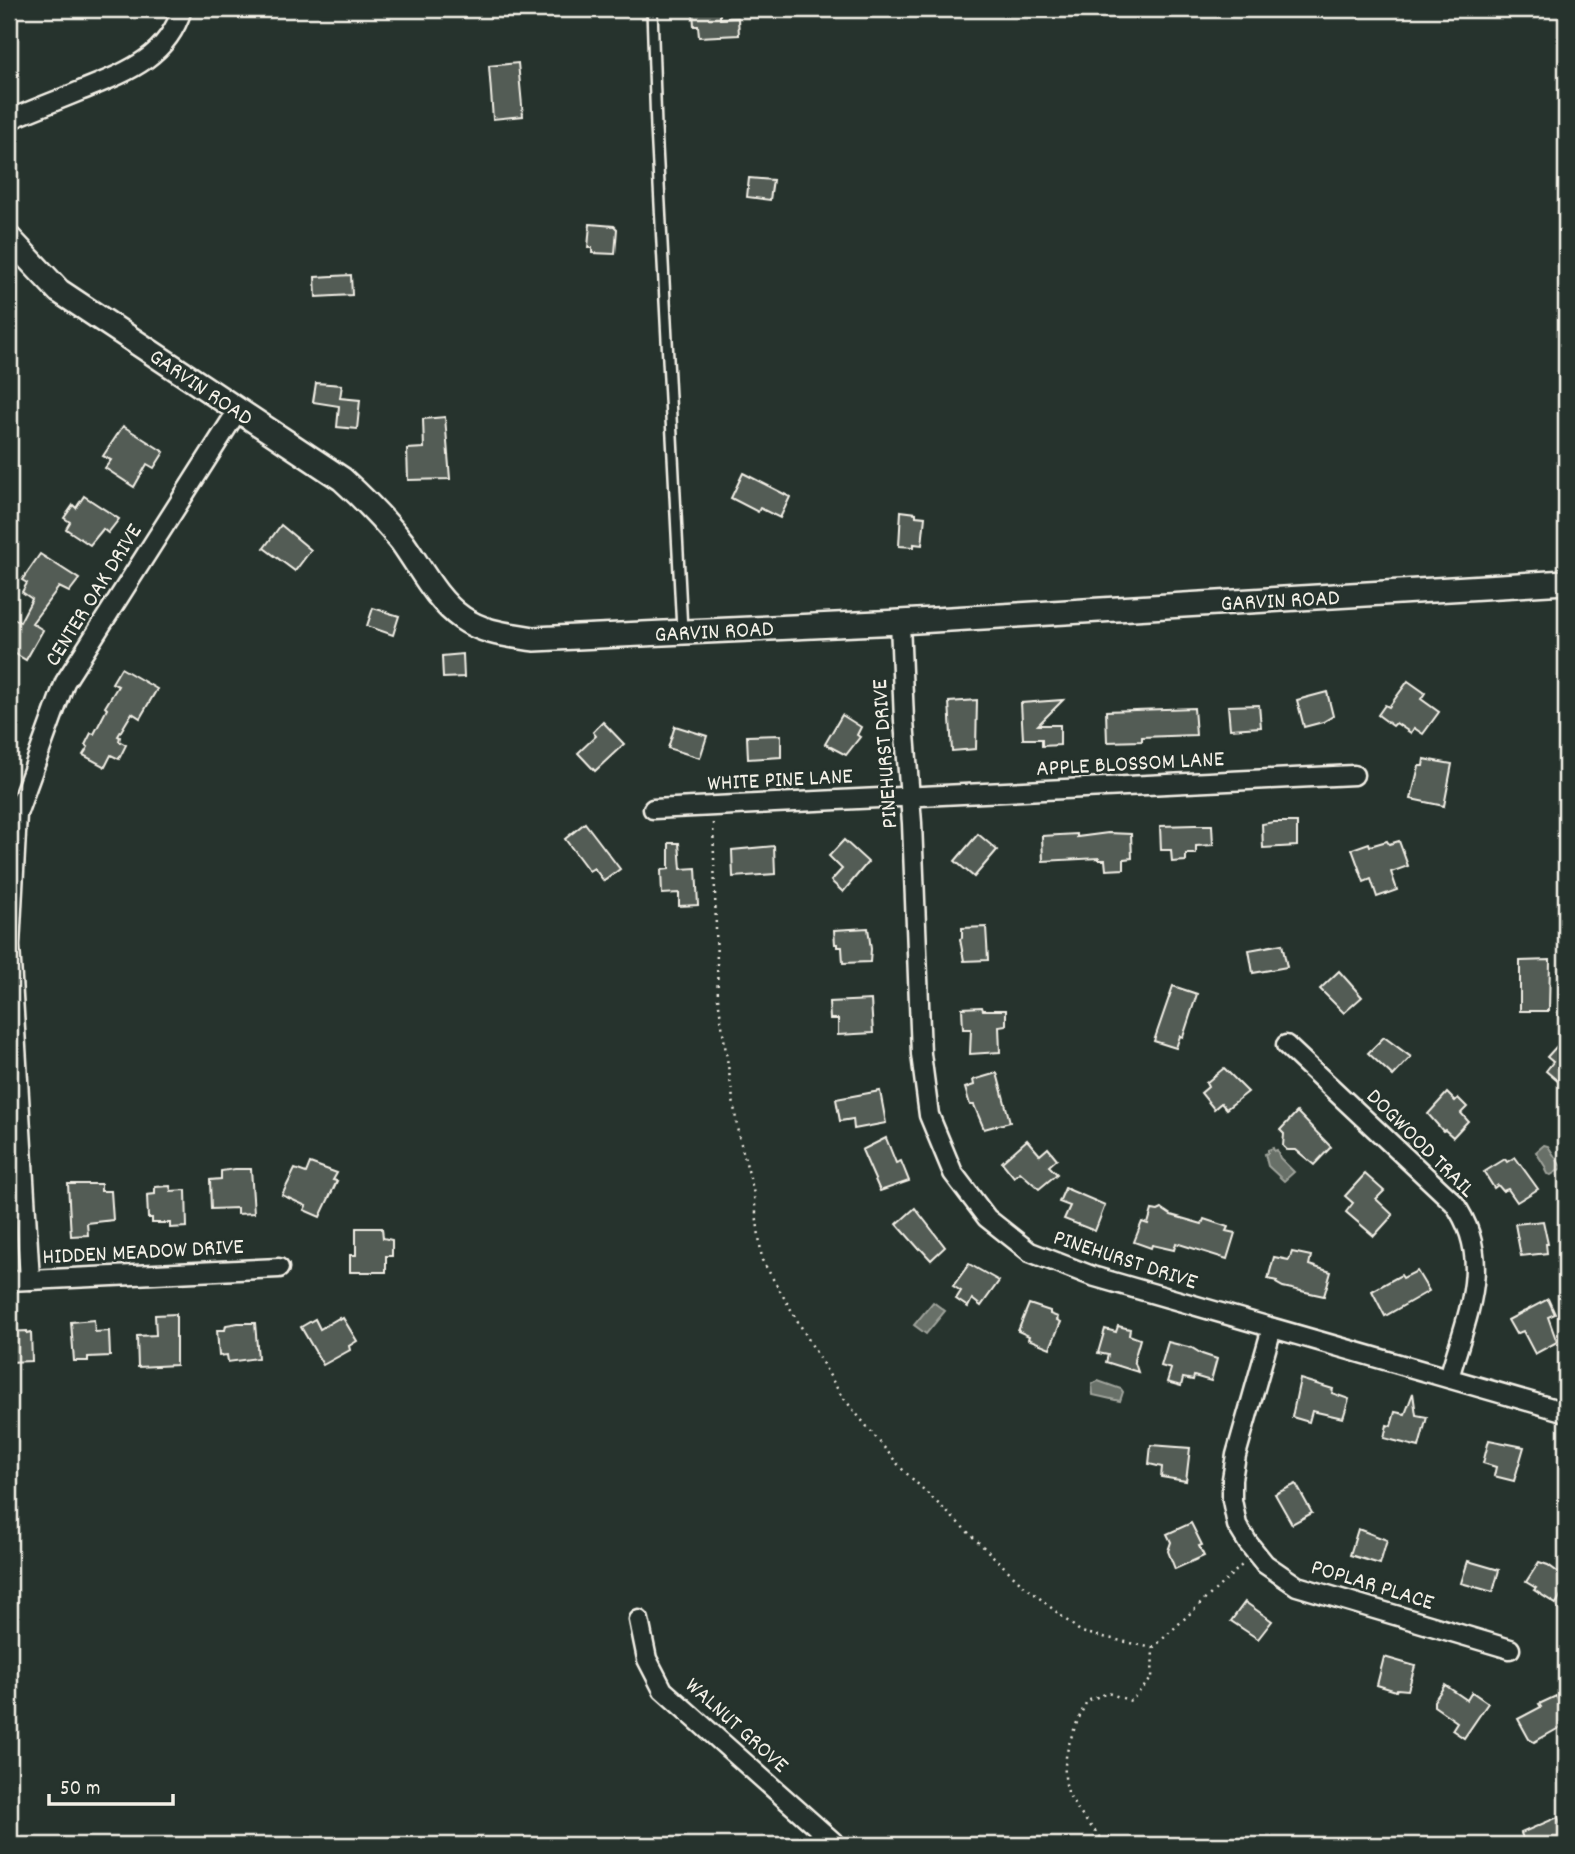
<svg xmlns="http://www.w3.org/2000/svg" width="1575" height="1854" viewBox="0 0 1575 1854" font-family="Dekko,sans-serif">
<rect width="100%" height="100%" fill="#26332d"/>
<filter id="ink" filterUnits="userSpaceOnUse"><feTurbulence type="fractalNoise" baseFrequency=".0143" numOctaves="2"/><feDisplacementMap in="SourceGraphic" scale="14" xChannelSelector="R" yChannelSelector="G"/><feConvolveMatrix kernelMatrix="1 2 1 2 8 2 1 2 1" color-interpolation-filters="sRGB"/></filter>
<g filter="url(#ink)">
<g fill="#676f68" stroke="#9fa39b" stroke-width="2">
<polygon points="1544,1145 1548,1146 1562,1168 1551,1175 1547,1174 1545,1170 1546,1168 1536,1152"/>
<polygon points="1273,1148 1274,1151 1277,1150 1280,1158 1294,1172 1284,1181 1268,1166 1265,1154 1268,1153 1268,1150"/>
<polygon points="933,1302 945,1311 926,1334 914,1325"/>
<polygon points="1098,1381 1121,1389 1123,1392 1120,1401 1093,1395 1092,1384"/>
</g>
<g fill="#525c55" stroke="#f4f1e8" stroke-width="2">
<polygon points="693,9 720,9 720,19 738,18 739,35 699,37 698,26 694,26"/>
<polygon points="518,63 523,116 493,119 489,66"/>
<polygon points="749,178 773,180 770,200 747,197"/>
<polygon points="590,224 614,226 617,229 615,254 592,253 592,248 588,248"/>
<polygon points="351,275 352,295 316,297 315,277"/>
<polygon points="316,383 342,385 340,398 360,400 357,429 337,427 339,406 313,402"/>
<polygon points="445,417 450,479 408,480 407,449 424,448 423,419"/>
<polygon points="123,426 164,452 154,468 147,464 134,487 105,468 111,460 103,456"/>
<polygon points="743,473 790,497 780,518 760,508 758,512 731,498"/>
<polygon points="84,496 119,519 108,533 103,529 90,545 66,529 70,522 64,518 73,505 76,508"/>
<polygon points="901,511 916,513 916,516 925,517 922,545 914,544 914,547 899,546"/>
<polygon points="281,525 311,550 295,571 264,548"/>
<polygon points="40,554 79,579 69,592 59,587 32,623 43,630 26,660 9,650 9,616 20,622 32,599 22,592 27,583 22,580"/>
<polygon points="373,608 399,616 393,635 367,626"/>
<polygon points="463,654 464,677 443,678 442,656"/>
<polygon points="121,668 157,689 140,718 132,713 118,736 120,737 119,741 126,745 119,759 111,755 105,767 83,755 88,747 85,745 91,733 94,734 107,709 105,707 118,686 112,683"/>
<polygon points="1408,681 1425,693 1421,699 1439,712 1423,734 1414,728 1411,733 1396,723 1393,726 1378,715 1385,705 1389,707"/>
<polygon points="1327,692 1333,716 1323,722 1304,727 1297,700"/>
<polygon points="977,700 976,749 952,751 949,702"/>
<polygon points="1063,700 1038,725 1060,725 1060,745 1042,746 1042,739 1023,739 1021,703"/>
<polygon points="1259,705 1261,727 1230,729 1228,706"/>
<polygon points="1194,708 1196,735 1142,737 1142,741 1107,742 1106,711"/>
<polygon points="842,715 861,727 857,735 860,737 846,755 825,744"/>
<polygon points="603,722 624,744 595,771 578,753 596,736 593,732"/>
<polygon points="675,726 707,736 700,758 668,748"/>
<polygon points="781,735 781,757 748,759 747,736"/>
<polygon points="1424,759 1452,764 1444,806 1411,799 1419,766 1423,766"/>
<polygon points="1274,822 1297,822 1297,846 1263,848 1262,824"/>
<polygon points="585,823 620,869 604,881 594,868 589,871 565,839"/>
<polygon points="1195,825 1212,825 1213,845 1196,846 1196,854 1186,854 1186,861 1172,862 1171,850 1161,850 1160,826"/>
<polygon points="1108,833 1131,834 1132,858 1124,859 1124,869 1106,870 1105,860 1099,860 1099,858 1043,861 1042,836 1077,834 1077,837"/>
<polygon points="978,834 997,850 974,877 955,861"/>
<polygon points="844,840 868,862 843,892 831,881 842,869 829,856"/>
<polygon points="1387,841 1389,844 1399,841 1408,866 1391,872 1397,890 1377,897 1371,879 1364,882 1352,849 1369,843 1370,846"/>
<polygon points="669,843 679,843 681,869 696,868 698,905 679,906 679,893 662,894 661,870 669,869"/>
<polygon points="774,846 775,874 733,877 732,850"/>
<polygon points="986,927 988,960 964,961 960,939 962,938 962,928"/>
<polygon points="868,928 871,949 870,962 843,963 842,947 837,947 837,944 835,944 834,930"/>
<polygon points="1282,944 1287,967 1253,973 1249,950"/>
<polygon points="1550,960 1549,1011 1520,1011 1520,961"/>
<polygon points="1339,971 1362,997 1344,1013 1320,989"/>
<polygon points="1173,986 1197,994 1183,1037 1180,1036 1176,1048 1154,1041"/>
<polygon points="871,1000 873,1033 838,1035 838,1019 830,1019 829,1002"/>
<polygon points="982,1007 983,1010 1006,1010 1006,1025 999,1026 1000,1052 970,1054 971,1029 963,1029 962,1008"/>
<polygon points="1566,1036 1566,1088 1546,1071 1553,1062 1547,1057"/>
<polygon points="1384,1037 1411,1057 1393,1076 1368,1053"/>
<polygon points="1224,1068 1248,1092 1226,1109 1221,1103 1214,1109 1201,1093 1208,1087 1206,1083"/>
<polygon points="997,1073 1010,1122 984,1129 974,1105 970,1105 965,1088 974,1085 973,1080"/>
<polygon points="880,1091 886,1123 854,1129 853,1119 840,1121 836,1099"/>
<polygon points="1447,1093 1455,1101 1458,1098 1467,1107 1461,1113 1468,1121 1453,1137 1445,1130 1443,1131 1428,1114"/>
<polygon points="1297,1112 1331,1147 1314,1165 1296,1150 1287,1150 1283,1146 1284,1134 1280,1130"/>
<polygon points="886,1138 896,1163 901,1161 909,1181 880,1191 862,1150"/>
<polygon points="1027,1140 1040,1155 1048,1148 1057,1159 1049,1166 1057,1174 1039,1189 1020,1172 1014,1177 1002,1162"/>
<polygon points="1515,1157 1538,1189 1517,1202 1508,1189 1503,1191 1498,1185 1494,1188 1484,1172 1505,1159 1507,1162"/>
<polygon points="310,1163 337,1173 333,1180 337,1181 320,1217 304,1210 306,1206 282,1195 295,1169 306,1173"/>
<polygon points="235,1169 251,1169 254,1213 237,1214 237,1208 211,1209 210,1180 221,1179 221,1171"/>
<polygon points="1365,1174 1384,1191 1376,1199 1393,1215 1374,1236 1346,1212 1353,1203 1345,1196"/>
<polygon points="68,1184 101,1184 101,1191 111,1191 113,1220 87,1223 88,1235 71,1236"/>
<polygon points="170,1186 171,1191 186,1190 187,1227 170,1228 170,1223 152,1223 152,1218 148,1218 147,1195 155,1194 155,1187"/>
<polygon points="1065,1188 1105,1205 1095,1231 1064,1219 1070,1206 1059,1202"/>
<polygon points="915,1208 945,1247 931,1260 920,1248 919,1249 897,1224"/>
<polygon points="1162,1209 1171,1215 1202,1224 1204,1219 1228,1227 1226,1231 1235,1233 1227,1259 1176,1243 1174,1250 1152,1245 1151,1248 1134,1242 1142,1222 1148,1224 1152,1210 1158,1211"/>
<polygon points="1543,1221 1548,1244 1546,1244 1547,1253 1521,1256 1515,1224"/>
<polygon points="356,1228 382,1228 383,1238 392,1240 392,1256 386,1256 386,1272 350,1272 350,1255 356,1255"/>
<polygon points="1292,1252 1311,1256 1309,1265 1331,1272 1324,1296 1283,1287 1276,1283 1277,1281 1268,1279 1274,1257 1289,1260"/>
<polygon points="969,1264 999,1281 981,1306 972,1299 968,1307 956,1299 961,1291 953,1286"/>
<polygon points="1417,1271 1429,1291 1385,1316 1372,1291 1401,1275 1403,1278"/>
<polygon points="1548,1299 1555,1314 1548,1317 1557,1342 1535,1354 1523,1331 1516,1334 1508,1320"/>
<polygon points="1029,1304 1050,1311 1050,1314 1058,1317 1057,1320 1061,1322 1050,1348 1028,1339 1029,1336 1018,1331"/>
<polygon points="176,1314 176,1365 138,1367 137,1336 156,1335 155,1315"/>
<polygon points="339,1318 340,1320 343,1318 357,1341 349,1346 350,1350 323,1365 301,1327 315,1319 320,1329"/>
<polygon points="94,1320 95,1332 109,1331 110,1356 88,1357 88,1361 74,1361 71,1322"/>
<polygon points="238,1323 255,1323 258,1358 228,1362 227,1355 219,1356 217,1330 225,1330 226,1325"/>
<polygon points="1118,1326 1130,1329 1129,1335 1140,1339 1134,1360 1138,1372 1106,1362 1108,1355 1098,1353 1105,1329 1116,1332"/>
<polygon points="27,1331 27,1333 31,1332 32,1361 9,1362 9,1332"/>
<polygon points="1168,1342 1192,1348 1202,1354 1217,1359 1211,1381 1194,1376 1193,1380 1183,1378 1181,1386 1167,1382 1171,1369 1161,1366"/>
<polygon points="1300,1379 1333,1389 1332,1393 1349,1399 1343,1418 1312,1411 1309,1422 1292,1417"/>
<polygon points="1413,1393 1416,1415 1427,1417 1419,1447 1384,1438 1387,1425 1391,1426 1395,1412 1405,1414"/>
<polygon points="1489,1440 1524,1447 1514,1481 1494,1476 1496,1467 1483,1463"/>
<polygon points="1151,1445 1190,1448 1186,1481 1161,1477 1162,1467 1149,1464"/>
<polygon points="1296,1484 1312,1513 1292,1524 1275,1494"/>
<polygon points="1191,1523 1202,1545 1199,1546 1204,1556 1175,1569 1168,1551 1171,1542 1167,1534"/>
<polygon points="1358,1529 1387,1540 1380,1564 1350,1555"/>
<polygon points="1468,1561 1499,1570 1493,1592 1461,1583"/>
<polygon points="1539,1562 1548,1565 1566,1578 1566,1586 1556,1604 1534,1590 1536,1588 1526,1582"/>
<polygon points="1245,1602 1272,1621 1258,1639 1231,1621"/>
<polygon points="1384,1657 1415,1666 1408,1690 1397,1689 1396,1691 1377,1685"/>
<polygon points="1445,1685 1467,1700 1472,1692 1488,1703 1464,1738 1452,1730 1457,1722 1434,1706 1434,1701"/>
<polygon points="1556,1696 1566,1716 1566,1724 1534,1742 1529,1739 1518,1719 1541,1707 1539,1704"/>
<polygon points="1558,1817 1566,1837 1566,1845 1525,1845 1521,1833"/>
</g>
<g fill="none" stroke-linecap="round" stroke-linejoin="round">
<g stroke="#f4f1e8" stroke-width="14">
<polyline id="service" points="652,9 656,127 682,630"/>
</g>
<g stroke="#f4f1e8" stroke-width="23">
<g id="minor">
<path d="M9 120C32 110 56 101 80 91 124 73 167 59 182 9"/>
<polyline points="900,622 904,721 912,823 921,1054 929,1115 953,1173 987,1218 1030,1252 1092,1276 1566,1412"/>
<polyline points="653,809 1354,775"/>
<path d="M1286 1045 1454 1203C1495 1261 1466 1316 1449 1378"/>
<polyline points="30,1280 10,946 17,814 65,682 238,410"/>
<polyline points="9,1281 279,1268"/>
<polyline points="1272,1328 1236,1455 1232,1479 1232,1500 1237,1525 1248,1543 1265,1564 1297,1586 1510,1649"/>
<polyline points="639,1620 647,1659 663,1690 837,1845"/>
</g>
</g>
<g stroke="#f4f1e8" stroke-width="28">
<path id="tertiary" d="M9 238 59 291 342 479C364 499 384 519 402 542 420 567 436 600 462 618 483 633 509 635 534 639L900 622 1566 582"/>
</g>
<g stroke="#f4f1e8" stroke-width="2.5" stroke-dasharray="2 5" stroke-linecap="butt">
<path d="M713 823 718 998 738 1133 753 1189 762 1260 841 1395 901 1468 1021 1583 1081 1632 1153 1648 1152 1678 1131 1701 1108 1693 1087 1701C1073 1730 1056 1765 1070 1797 1078 1814 1095 1830 1107 1845"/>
<polyline points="1153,1648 1242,1565"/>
</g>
<use href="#service" stroke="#26332d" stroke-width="9"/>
<use href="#minor" stroke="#26332d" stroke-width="18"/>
<use href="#tertiary" stroke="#26332d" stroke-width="23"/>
</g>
</g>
<g text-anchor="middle" stroke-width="5" stroke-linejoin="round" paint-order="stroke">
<g font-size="23" fill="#f4f1e8" stroke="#26332d">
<text transform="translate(202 386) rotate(34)" y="8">GARVIN ROAD</text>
<text transform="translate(92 594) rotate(-58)" y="8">CENTER OAK DRIVE</text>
<text transform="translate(1280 599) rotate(-3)" y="8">GARVIN ROAD</text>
<text transform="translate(714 630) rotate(-3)" y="8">GARVIN ROAD</text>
<text transform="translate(883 754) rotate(-94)" y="8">PINEHURST DRIVE</text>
<text transform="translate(1130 762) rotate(-3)" y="8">APPLE BLOSSOM LANE</text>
<text transform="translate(780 778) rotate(-3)" y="8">WHITE PINE LANE</text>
<text transform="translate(1422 1142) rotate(45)" y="8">DOGWOOD TRAIL</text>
<text transform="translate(143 1250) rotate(-3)" y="8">HIDDEN MEADOW DRIVE</text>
<text transform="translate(1126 1258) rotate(18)" y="8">PINEHURST DRIVE</text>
<text transform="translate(1373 1583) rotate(17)" y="8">POPLAR PLACE</text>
<text transform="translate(738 1724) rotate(42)" y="8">WALNUT GROVE</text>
</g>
</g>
<rect width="1575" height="1854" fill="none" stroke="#26332d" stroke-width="35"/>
<rect x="18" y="18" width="1540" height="1819" fill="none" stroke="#f4f1e8" stroke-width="2.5" filter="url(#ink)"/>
<path d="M49 1794v10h124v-10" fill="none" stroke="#f4f1e8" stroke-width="3.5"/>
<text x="60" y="1794" font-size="21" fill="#f4f1e8" stroke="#26332d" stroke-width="5" paint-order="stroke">50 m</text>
</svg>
